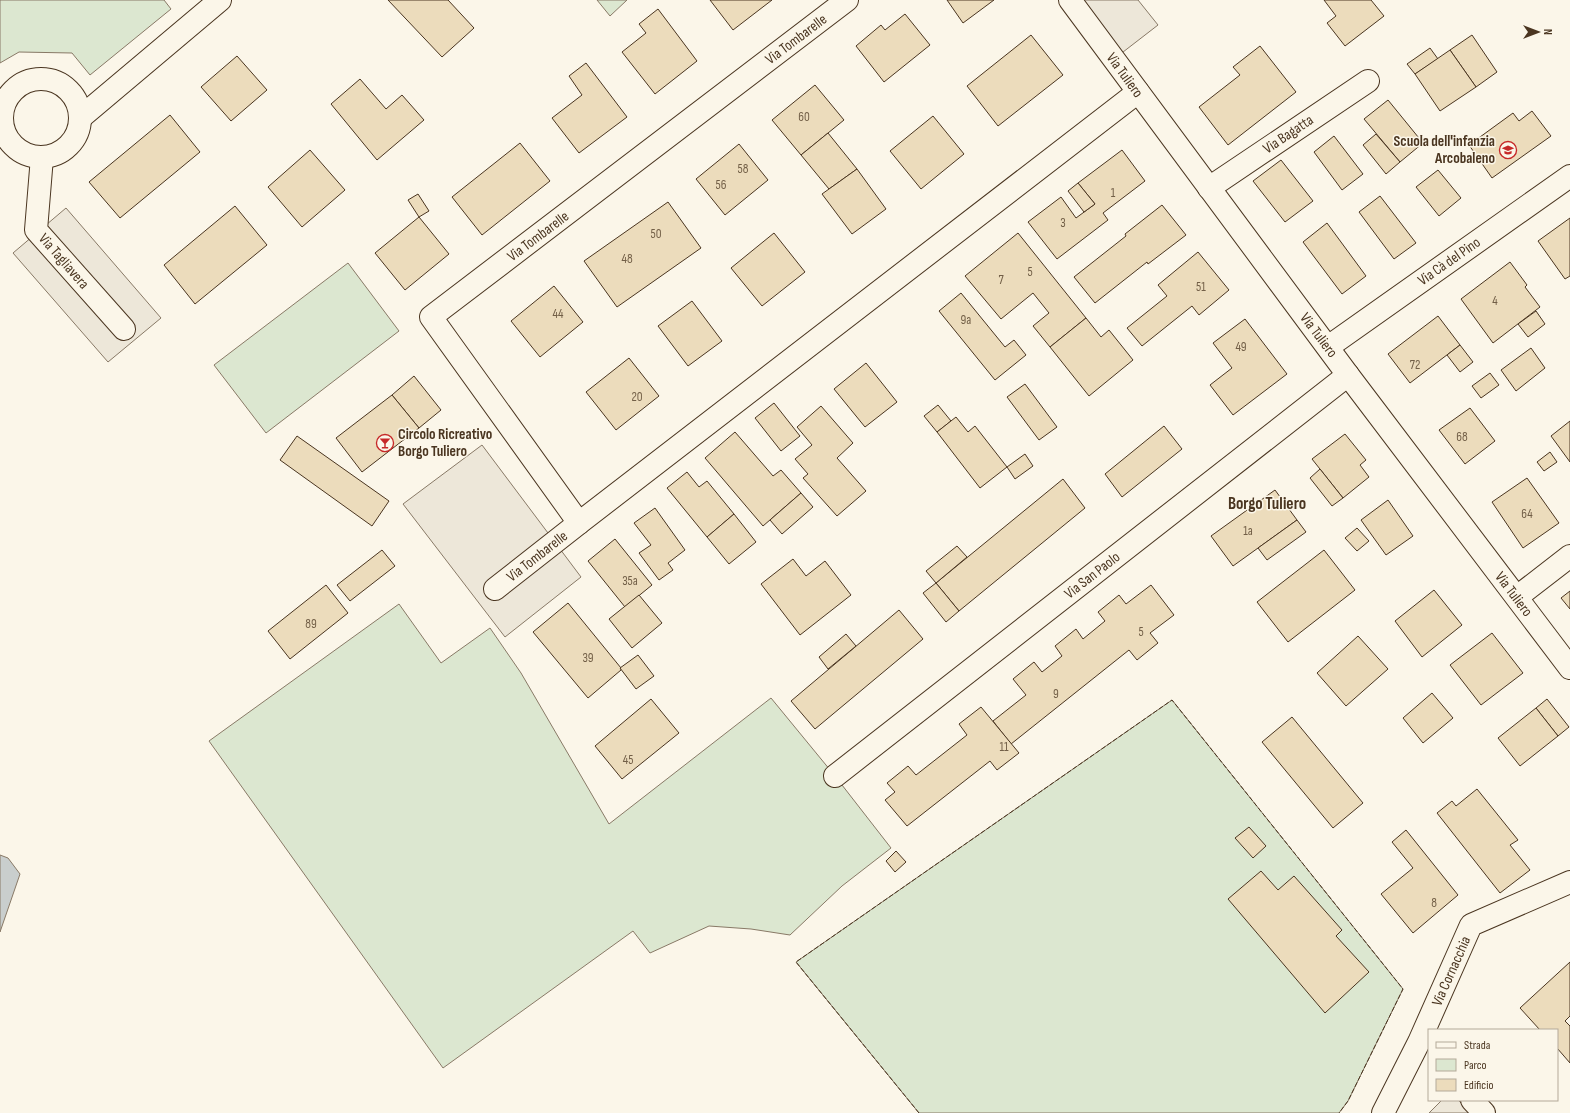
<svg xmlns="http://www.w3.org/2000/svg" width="1570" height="1113" viewBox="0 0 1570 1113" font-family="'Sofia Sans Condensed',sans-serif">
<rect width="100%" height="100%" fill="#fbf6e9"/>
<g fill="#dce7d0" stroke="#887966">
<polygon points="0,0 164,0 171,9 90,75 72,53 19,52 0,63"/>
<polygon points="597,0 627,0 610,16"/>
<polygon points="348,263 399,331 266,433 214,365"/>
<polygon points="399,604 441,663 490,628 521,673 609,824 771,698 835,776 891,848 842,886 790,935 751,929 709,926 650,953 633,931 443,1068 209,741"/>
<polygon points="1172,700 1403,989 1348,1101 1339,1113 919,1113 796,962"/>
</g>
<g fill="#ede7d9" stroke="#887966">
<polygon points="1070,0 1138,0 1158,25 1114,59"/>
<polygon points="66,208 161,318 108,362 13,253"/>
<polygon points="482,445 581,577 505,637 403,504"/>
<polygon points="1442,1100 1458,1100 1471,1113 1429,1113"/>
</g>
<polygon fill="#c9cecd" stroke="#887966" points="0,855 8,858 20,874 0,932"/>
<g fill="#ecdcbc" stroke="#4a3520">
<polygon points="388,0 448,0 474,28 442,57"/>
<polygon points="710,0 772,0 733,30"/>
<polygon points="947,0 994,0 963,23"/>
<polygon points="1324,0 1371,0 1384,16 1345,46 1327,23 1336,16"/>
<polygon points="658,9 697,61 655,94 622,52 646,33 639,24"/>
<polygon points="905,14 930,45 884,82 856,46 881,25 885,30"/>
<polygon points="1031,35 1063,75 998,126 967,86"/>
<polygon points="1472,35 1497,72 1476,87 1450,50"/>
<polygon points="1260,46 1296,92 1228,145 1199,107 1240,75 1233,67"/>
<polygon points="1430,48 1438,59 1415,74 1407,64"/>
<polygon points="1450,50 1476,87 1440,111 1415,74"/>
<polygon points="237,56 267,90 231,121 201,87"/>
<polygon points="586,63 627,117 579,153 552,118 582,95 569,76"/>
<polygon points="360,79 386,109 402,95 424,120 377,160 331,104"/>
<polygon points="815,85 844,120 801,155 772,120"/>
<polygon points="1388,100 1423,143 1400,162 1364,119"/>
<polygon points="1532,111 1551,136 1492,178 1469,145 1513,113 1519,121"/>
<polygon points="170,115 200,152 120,218 89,182"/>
<polygon points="933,116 964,154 921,189 890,151"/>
<polygon points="828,133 857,169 829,189 801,155"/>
<polygon points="1376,134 1400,162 1386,174 1363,145"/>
<polygon points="1334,136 1363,174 1342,190 1314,152"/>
<polygon points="520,143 550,181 482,235 452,197"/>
<polygon points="739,144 768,180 725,215 696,179"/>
<polygon points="310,150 345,190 302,227 268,187"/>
<polygon points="1122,150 1145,181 1103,213 1108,220 1057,259 1028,222 1061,197 1076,218 1095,204 1078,183"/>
<polygon points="1281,160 1313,201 1285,222 1253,181"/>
<polygon points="857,169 886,209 852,234 822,194"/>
<polygon points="1438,170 1461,198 1439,216 1416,187"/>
<polygon points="1078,183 1095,204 1084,212 1068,191"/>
<polygon points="418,194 429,211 419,217 408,200"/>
<polygon points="1380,196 1416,243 1394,259 1359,212"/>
<polygon points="668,202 701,248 617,307 584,261"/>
<polygon points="1162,205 1186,235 1148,264 1147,262 1095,303 1074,277 1126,236 1125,234"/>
<polygon points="235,206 267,245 195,304 164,265"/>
<polygon points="419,217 449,254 405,290 375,253"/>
<polygon points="1570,218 1570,276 1565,279 1538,241"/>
<polygon points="1327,223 1366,276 1342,294 1303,242"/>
<polygon points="774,233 805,272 762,306 731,268"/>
<polygon points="1018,233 1086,318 1050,347 1033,326 1049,313 1033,293 1001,319 965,276"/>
<polygon points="1198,252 1229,290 1199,315 1192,306 1142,346 1127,328 1167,296 1158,285"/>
<polygon points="1510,262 1527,285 1525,287 1540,307 1493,343 1461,299"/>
<polygon points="554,286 583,322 540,357 511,321"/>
<polygon points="961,293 1005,347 1014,340 1026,355 995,380 939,311"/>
<polygon points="692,301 722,341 688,366 658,326"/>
<polygon points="1536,311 1545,324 1528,337 1518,324"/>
<polygon points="1438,316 1460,345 1410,383 1388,354"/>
<polygon points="1086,318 1101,337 1109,330 1133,360 1089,396 1050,347"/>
<polygon points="1245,319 1287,374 1233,415 1210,385 1232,368 1213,343"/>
<polygon points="1460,345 1473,362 1460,372 1447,355"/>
<polygon points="1531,348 1545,368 1516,391 1501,370"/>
<polygon points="629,358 659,396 616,430 586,392"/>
<polygon points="866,363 897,402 865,427 834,389"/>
<polygon points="1490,373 1499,385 1481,398 1472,386"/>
<polygon points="414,376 441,410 419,428 392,395"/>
<polygon points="1025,384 1057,427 1039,440 1007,397"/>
<polygon points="392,395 419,428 362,472 336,438"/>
<polygon points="774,403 800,436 781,451 755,418"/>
<polygon points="938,405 951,421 937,432 924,416"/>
<polygon points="821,406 853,443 837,458 866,491 837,516 803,478 808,474 795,459 812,445 797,427"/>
<polygon points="1470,408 1495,441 1465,464 1439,430"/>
<polygon points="956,417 968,432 975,426 1007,467 980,488 937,432"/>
<polygon points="1570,421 1570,462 1551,436"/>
<polygon points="1164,426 1182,449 1122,497 1105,474"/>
<polygon points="735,432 773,476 781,470 801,493 763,526 705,458"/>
<polygon points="1345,434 1366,460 1360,465 1369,477 1343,498 1312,459"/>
<polygon points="297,436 389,501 372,526 280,460"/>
<polygon points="1550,452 1557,462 1544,471 1537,462"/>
<polygon points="1025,454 1033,466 1015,479 1007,467"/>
<polygon points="1320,469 1343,498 1332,506 1310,478"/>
<polygon points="687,472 699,487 707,481 734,514 707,537 667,488"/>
<polygon points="1527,478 1559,523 1523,548 1492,502"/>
<polygon points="1063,479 1085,508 959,611 936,583"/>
<polygon points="1275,490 1297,520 1233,566 1211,536"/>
<polygon points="801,493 813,507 782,534 770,520"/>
<polygon points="1388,500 1413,536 1386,555 1361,520"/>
<polygon points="655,508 685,550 668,563 673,570 659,580 639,553 651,545 634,523"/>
<polygon points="734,514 756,542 729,564 707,537"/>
<polygon points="1297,520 1306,532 1267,560 1258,548"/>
<polygon points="1357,528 1369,541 1357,551 1345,538"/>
<polygon points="615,539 652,585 625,607 588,561"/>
<polygon points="957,546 967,557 936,583 926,571"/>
<polygon points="382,550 395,566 350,601 337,585"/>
<polygon points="1324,550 1355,590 1288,642 1257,602"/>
<polygon points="793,559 806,576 825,561 851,595 800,635 761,584"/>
<polygon points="936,583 959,611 946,622 923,593"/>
<polygon points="326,585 348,613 290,659 268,631"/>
<polygon points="1151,585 1174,615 1150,633 1158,643 1137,660 1129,650 1011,744 993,721 1026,695 1013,679 1034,662 1042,672 1062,656 1055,646 1076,629 1083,639 1105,621 1098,612 1119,595 1126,604"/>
<polygon points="1434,590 1462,625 1422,657 1395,621"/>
<polygon points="1570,591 1570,609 1561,598"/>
<polygon points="639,595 662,623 632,648 609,619"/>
<polygon points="568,603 621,668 621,670 588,698 533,632"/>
<polygon points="899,610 923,639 815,729 791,701"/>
<polygon points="1492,633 1523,673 1481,705 1450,665"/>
<polygon points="846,634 856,646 828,669 819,657"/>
<polygon points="1358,636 1388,669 1346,706 1317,673"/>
<polygon points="638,655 654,676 636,689 620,668"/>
<polygon points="1432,693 1453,718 1423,743 1403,718"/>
<polygon points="651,699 679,733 622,779 595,746"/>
<polygon points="1547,699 1569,727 1558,736 1536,708"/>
<polygon points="981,707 1019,753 997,770 990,761 907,826 885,800 895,792 887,783 908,766 916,775 967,735 959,724"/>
<polygon points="1536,708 1558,736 1520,766 1498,738"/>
<polygon points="1292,717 1363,803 1333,828 1262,742"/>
<polygon points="1477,789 1518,840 1510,845 1530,870 1500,893 1437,813 1452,801 1456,806"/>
<polygon points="1249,827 1266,846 1253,858 1235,838"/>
<polygon points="1406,830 1458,895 1413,933 1381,894 1413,868 1392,842"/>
<polygon points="896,851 906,862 895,872 886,861"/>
<polygon points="1261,871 1278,890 1294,876 1342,930 1336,936 1369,972 1325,1013 1228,899"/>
<polygon points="1570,962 1570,1016 1565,1021 1570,1026 1570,1063 1557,1048 1557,1030 1540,1030 1520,1008"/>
</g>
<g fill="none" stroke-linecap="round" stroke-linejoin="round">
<g stroke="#4a3520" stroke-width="24">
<g id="minor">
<polyline points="847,0 431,317 579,523 1138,92"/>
<polyline points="1070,0 1348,375 1570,668"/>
<circle cx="41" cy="118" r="39"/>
<polyline points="80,118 220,0"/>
<polyline points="42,157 36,230 124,329"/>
<polyline points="1209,188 1368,81"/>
<polyline points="1328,347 1570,176"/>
<polyline points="495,589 579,523"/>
<polyline points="1517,597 1570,556"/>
<polyline points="835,776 1348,375"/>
<polyline points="1472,1100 1484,1113"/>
<polyline points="1383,1113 1419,1042 1471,925 1570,882"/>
</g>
</g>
<use href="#minor" stroke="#fbf6e9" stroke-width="22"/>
<polyline stroke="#4a3520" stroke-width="1" stroke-dasharray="5 2" stroke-linecap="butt" points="919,1113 796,962 1172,700 1403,989 1348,1101 1339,1113"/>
</g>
<defs>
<g id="school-ring" transform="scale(0.9)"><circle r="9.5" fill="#fbf6e9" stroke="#c62828" stroke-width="1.5"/><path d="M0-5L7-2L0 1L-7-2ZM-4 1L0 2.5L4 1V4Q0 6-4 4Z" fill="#c62828"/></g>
<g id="bar-ring" transform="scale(0.9)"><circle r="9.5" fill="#fbf6e9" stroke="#c62828" stroke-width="1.5"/><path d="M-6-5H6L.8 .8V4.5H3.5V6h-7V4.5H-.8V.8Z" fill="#c62828"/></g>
</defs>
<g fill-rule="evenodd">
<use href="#school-ring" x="1508" y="150"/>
<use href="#bar-ring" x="385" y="443"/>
</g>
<g text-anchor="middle" stroke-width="3" stroke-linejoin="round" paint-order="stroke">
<g font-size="13" fill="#725f47">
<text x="804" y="121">60</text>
<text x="743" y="173">58</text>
<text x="721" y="189">56</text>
<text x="1113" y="197">1</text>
<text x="1063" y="227">3</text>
<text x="656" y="238">50</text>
<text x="627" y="263">48</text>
<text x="1030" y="276">5</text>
<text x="1001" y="284">7</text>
<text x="1201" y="291">51</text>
<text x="1495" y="305">4</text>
<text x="558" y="318">44</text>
<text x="966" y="324">9a</text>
<text x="1241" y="351">49</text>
<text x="1415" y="369">72</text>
<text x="637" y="401">20</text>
<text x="1462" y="441">68</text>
<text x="1527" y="518">64</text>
<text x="1248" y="535">1a</text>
<text x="630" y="585">35a</text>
<text x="311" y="628">89</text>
<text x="1141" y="636">5</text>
<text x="588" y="662">39</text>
<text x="1056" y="698">9</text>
<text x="1004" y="751">11</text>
<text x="628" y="764">45</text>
<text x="1434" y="907">8</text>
</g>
<g font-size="15" fill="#4a3520" stroke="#fbf6e9">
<text transform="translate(796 39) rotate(-37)" y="5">Via Tombarelle</text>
<text transform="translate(1125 75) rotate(54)" y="5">Via Tuliero</text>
<text transform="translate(1288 134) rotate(-34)" y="5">Via Bagatta</text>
<text transform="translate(538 236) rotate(-37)" y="5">Via Tombarelle</text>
<text transform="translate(64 261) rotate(49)" y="5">Via Tagliavera</text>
<text transform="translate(1449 261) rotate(-35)" y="5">Via Cà del Pino</text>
<text transform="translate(1319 335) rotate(53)" y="5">Via Tuliero</text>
<text transform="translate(537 556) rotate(-38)" y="5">Via Tombarelle</text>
<text transform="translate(1092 575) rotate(-38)" y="5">Via San Paolo</text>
<text transform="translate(1514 594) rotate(53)" y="5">Via Tuliero</text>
<text transform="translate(1451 971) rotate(-66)" y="5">Via Cornacchia</text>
</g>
<g font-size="15" font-weight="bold" fill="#4a3520" stroke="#fbf6e9" text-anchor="end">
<text x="1495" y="146">Scuola dell'infanzia<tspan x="1495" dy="17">Arcobaleno</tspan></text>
<text x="398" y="439" text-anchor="start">Circolo Ricreativo<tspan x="398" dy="17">Borgo Tuliero</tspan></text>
</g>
<g font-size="17" font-weight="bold" fill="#4a3520" stroke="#fbf6e9">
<text x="1267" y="509">Borgo Tuliero</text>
</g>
</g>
<rect x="1428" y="1029" width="130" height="72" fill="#fbf6e9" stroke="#b4a999"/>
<rect x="1436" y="1042" width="20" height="6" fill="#fbf6e9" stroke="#b4a999"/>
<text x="1464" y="1049" font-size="12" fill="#4a3520">Strada</text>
<rect x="1436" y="1059" width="20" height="12" fill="#dce7d0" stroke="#b4a999"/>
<text x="1464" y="1069" font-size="12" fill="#4a3520">Parco</text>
<rect x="1436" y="1079" width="20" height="12" fill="#ecdcbc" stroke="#b4a999"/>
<text x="1464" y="1089" font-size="12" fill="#4a3520">Edificio</text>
<g transform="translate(1538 32) rotate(90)" stroke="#fbf6e9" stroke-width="3" paint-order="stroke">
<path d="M0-3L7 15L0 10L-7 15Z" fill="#4a3520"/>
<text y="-6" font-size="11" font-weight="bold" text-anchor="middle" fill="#4a3520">N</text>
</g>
</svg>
